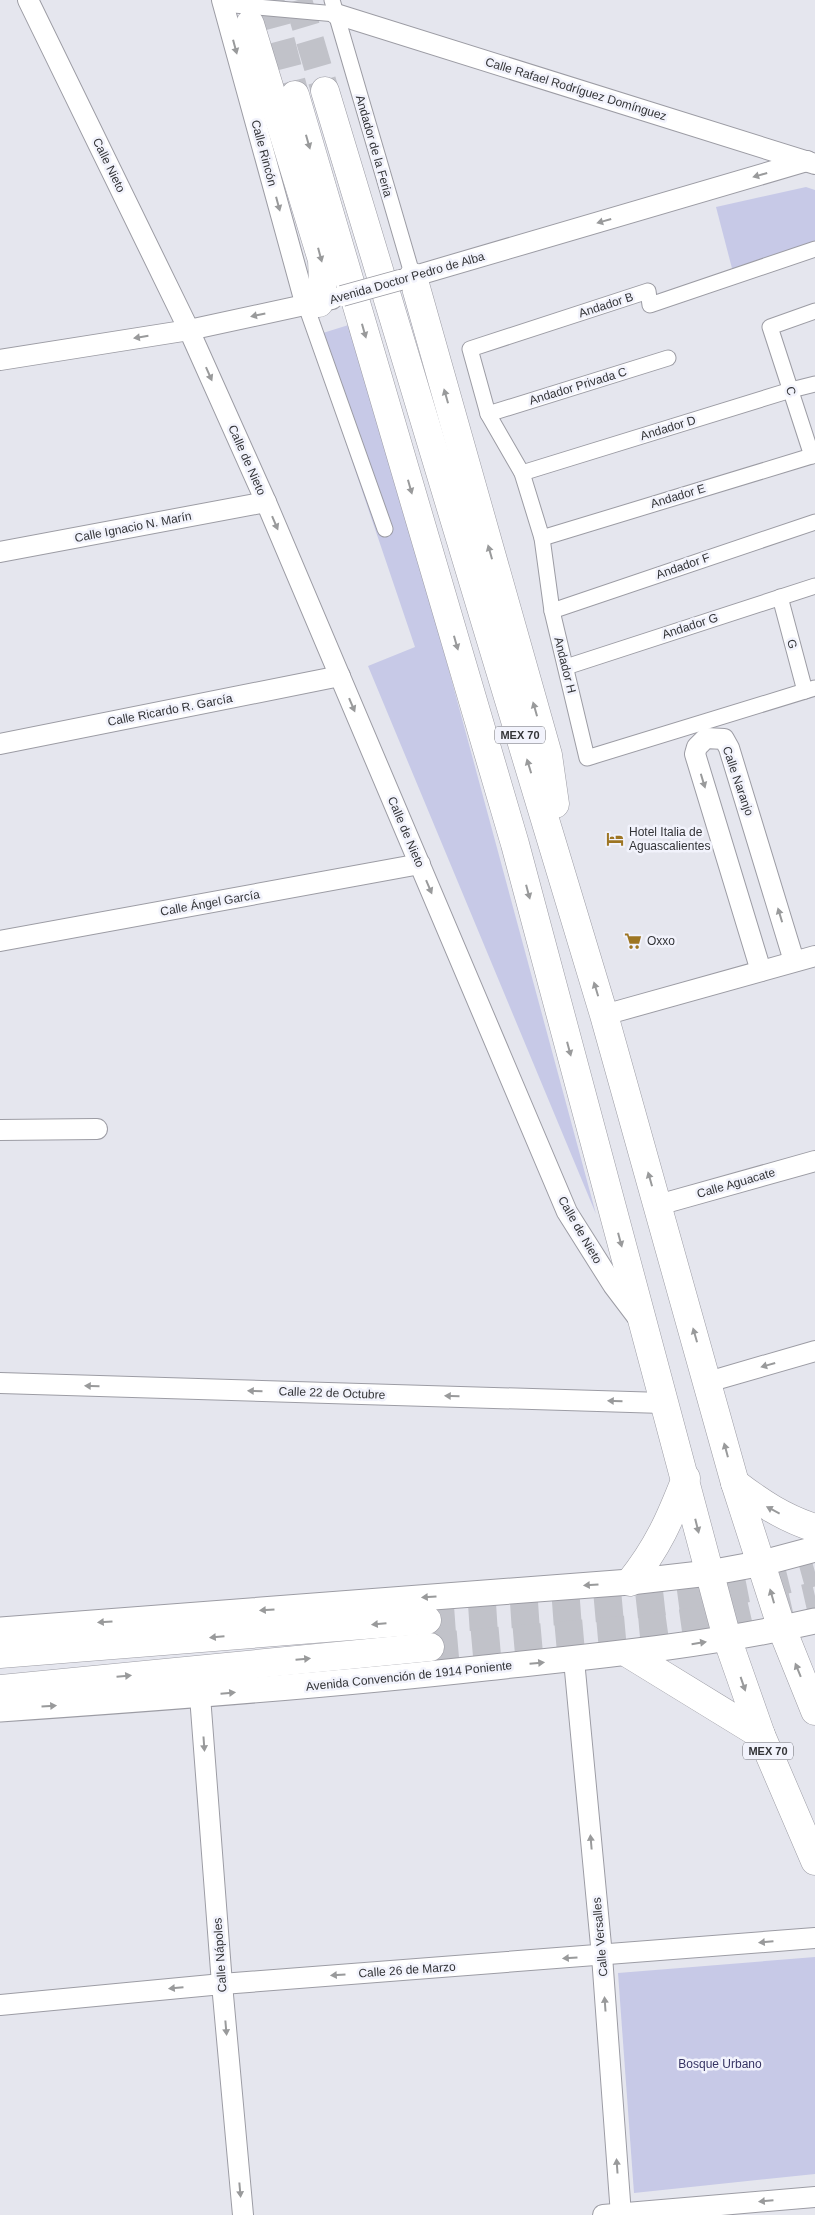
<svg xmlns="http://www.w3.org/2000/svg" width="815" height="2215" viewBox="0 0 815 2215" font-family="Arial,sans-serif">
<rect width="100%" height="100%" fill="#e5e6ee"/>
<g fill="#c7c9e7">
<polygon points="806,187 815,190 815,249 734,276 716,207"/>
<polygon points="355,323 596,1214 368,666 415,647 310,337"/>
<polygon points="815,1957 815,2174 634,2193 618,1973"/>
</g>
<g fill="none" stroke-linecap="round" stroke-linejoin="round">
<g stroke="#c1c2c9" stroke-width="28" stroke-dasharray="28 14" stroke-linecap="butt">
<polyline points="270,0 295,95"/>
<polyline points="298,0 325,91"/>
<path d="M427 1620C557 1610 689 1608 815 1572"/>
<polyline points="430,1647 655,1627 719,1618 815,1596"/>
</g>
<g stroke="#9c9ca4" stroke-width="17">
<g id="pedestrian">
<polyline points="332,0 413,277"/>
<polyline points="223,4 336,14"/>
<polyline points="815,249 650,305 648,291 470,349 488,414 522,473 542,538 552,611 587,758 815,688"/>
<polyline points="306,306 385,529"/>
<polyline points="488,414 668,358"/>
<polyline points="812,456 770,327 815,311"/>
<polyline points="522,473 791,390 815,384"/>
<polyline points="542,538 815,455"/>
<polyline points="780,597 805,691"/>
<polyline points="552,611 815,522"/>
<polyline points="566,667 815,586"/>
</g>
</g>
<g stroke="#9c9ca4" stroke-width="22">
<g id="minor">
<polyline points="28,0 189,330 266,502 567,1212 613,1285 638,1318"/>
<polyline points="222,0 306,306"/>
<polyline points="336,14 815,164"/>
<polyline points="401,280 807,161"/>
<polyline points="0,360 189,330 332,299"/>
<polyline points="0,552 266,502"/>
<polyline points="0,744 340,676"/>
<polyline points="0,941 420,864"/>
<polyline points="761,971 695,754 697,747 706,738 724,739 729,748 794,961"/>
<polyline points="604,1015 815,956"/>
<polyline points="0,1130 97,1129"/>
<polyline points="658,1205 815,1161"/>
<polyline points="708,1382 815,1351"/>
<polyline points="0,1383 663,1403"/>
<polyline points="574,1660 602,1956 621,2215"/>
<polyline points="200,1696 222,1984 243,2215"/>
<polyline points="0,2005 222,1984 815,1938"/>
<polyline points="603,2215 815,2197"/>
</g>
</g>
<g stroke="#9c9ca4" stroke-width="27">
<g id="tertiary">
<polyline points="0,1630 630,1582 709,1573 763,1563 815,1549"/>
<path d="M0 1709C162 1698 323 1686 485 1668 596 1656 706 1646 815 1621"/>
</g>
</g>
<g stroke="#9c9ca4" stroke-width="29">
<g id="primary">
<polyline points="250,24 322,260 323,283 319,303"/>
<polyline points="325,91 604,1015 735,1483 782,1629 815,1711"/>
<polyline points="295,95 515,844 727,1638 761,1735 815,1861"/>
<polyline points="413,277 548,755 555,804"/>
<path d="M735 1483C761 1503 784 1518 815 1528"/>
<path d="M630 1582C658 1547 670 1519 686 1478"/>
<polyline points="0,1654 427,1620"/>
<polyline points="629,1654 761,1735"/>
<polyline points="0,1689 430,1647"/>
</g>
</g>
<use href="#pedestrian" stroke="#fff" stroke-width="15"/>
<use href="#minor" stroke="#fff" stroke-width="20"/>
<use href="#tertiary" stroke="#fff" stroke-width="25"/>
<use href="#primary" stroke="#fff" stroke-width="28"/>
<g stroke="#9c9ca4" stroke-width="22" stroke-linecap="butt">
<polyline id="minor-bridge" points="342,296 400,280"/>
</g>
<use href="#minor-bridge" stroke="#fff" stroke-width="20"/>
</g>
<defs><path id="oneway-solid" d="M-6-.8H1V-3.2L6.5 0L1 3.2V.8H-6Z" transform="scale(1.25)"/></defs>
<g fill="#999a9b">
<use href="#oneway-solid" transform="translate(235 47) rotate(75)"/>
<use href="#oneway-solid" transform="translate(308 142) rotate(74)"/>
<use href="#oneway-solid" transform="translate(760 175) rotate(164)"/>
<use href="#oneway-solid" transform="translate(278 204) rotate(75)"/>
<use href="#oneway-solid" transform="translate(604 221) rotate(164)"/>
<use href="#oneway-solid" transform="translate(320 255) rotate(75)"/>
<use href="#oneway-solid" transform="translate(258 315) rotate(168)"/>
<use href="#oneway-solid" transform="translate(364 331) rotate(74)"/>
<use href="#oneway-solid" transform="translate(141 337) rotate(171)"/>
<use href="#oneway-solid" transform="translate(209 374) rotate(66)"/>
<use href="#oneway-solid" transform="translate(446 396) rotate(-106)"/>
<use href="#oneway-solid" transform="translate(410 487) rotate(74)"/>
<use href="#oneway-solid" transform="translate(275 523) rotate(67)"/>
<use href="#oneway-solid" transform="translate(490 552) rotate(-106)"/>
<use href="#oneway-solid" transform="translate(456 643) rotate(74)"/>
<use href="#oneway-solid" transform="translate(352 705) rotate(67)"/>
<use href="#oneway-solid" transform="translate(535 709) rotate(-106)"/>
<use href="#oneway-solid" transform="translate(529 766) rotate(-107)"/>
<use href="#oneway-solid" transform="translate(703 781) rotate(73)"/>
<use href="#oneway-solid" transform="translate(429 887) rotate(67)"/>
<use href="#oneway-solid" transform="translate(528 892) rotate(75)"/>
<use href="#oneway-solid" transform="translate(780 915) rotate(-107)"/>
<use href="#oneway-solid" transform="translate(596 989) rotate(-107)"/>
<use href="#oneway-solid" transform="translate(569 1049) rotate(75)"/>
<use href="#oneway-solid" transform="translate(650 1179) rotate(-106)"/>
<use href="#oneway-solid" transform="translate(620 1240) rotate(75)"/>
<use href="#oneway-solid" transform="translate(695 1335) rotate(-106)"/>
<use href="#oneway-solid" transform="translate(768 1365) rotate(164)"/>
<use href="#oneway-solid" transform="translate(92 1386) rotate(-178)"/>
<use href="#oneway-solid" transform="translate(255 1391) rotate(-178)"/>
<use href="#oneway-solid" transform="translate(452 1396) rotate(-178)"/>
<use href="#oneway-solid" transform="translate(615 1401) rotate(-178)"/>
<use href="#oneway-solid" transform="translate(726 1450) rotate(-105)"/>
<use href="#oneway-solid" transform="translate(773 1510) rotate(-152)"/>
<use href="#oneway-solid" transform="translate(697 1526) rotate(76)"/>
<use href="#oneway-solid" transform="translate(591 1585) rotate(176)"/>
<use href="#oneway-solid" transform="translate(772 1596) rotate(-106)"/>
<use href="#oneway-solid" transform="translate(429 1597) rotate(176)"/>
<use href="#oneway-solid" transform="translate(267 1610) rotate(176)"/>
<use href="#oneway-solid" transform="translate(105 1622) rotate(176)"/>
<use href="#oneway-solid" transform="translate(379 1624) rotate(175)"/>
<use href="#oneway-solid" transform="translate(217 1637) rotate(175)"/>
<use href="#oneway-solid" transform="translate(699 1643) rotate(-9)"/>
<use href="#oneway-solid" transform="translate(303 1659) rotate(-5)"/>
<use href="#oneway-solid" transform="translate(537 1663) rotate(-5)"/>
<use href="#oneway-solid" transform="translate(798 1670) rotate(-112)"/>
<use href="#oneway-solid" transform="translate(124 1676) rotate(-5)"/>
<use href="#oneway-solid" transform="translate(743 1684) rotate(71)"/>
<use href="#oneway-solid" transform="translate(228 1693) rotate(-5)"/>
<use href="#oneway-solid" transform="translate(49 1706) rotate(-4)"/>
<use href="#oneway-solid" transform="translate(204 1744) rotate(86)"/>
<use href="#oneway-solid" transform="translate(591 1842) rotate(-95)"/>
<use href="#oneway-solid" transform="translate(766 1942) rotate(175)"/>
<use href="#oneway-solid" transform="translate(570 1958) rotate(176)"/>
<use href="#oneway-solid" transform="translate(338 1975) rotate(176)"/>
<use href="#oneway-solid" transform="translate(176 1988) rotate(175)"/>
<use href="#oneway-solid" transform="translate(605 2004) rotate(-94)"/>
<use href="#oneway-solid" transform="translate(226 2028) rotate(85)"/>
<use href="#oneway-solid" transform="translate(617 2166) rotate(-94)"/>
<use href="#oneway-solid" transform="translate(240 2190) rotate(85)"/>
<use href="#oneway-solid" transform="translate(766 2201) rotate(175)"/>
</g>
<defs>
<g id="hotel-bare" transform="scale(1.35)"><path d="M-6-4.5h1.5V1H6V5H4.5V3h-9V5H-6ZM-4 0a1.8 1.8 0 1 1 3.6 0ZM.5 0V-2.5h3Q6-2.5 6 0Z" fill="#9d7522" stroke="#f2f3fc" stroke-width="2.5" paint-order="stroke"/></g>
<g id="supermarket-bare" transform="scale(1.35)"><path d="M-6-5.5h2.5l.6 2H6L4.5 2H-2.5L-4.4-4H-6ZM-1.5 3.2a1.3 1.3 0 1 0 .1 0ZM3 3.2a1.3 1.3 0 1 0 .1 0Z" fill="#9d7522" stroke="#f2f3fc" stroke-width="2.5" paint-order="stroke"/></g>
</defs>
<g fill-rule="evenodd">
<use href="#hotel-bare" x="615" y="839"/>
<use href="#supermarket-bare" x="633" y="941"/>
</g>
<g text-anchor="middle" stroke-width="5" stroke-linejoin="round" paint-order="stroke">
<g fill="#f2f3fc" stroke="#6c6d72" stroke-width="1">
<rect x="495" y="726.5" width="50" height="17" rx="4"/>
<rect x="743" y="1742.5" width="50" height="17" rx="4"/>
</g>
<g font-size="11" font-weight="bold" fill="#333437">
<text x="520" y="739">MEX 70</text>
<text x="768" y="1755">MEX 70</text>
</g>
<g font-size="12" fill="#333437" stroke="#f2f3fc">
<text transform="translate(576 89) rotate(17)" y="4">Calle Rafael Rodríguez Domínguez</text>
<text transform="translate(374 146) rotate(74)" y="4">Andador de la Feria</text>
<text transform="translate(264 153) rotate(75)" y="4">Calle Rincón</text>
<text transform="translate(109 165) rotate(64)" y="4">Calle Nieto</text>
<text transform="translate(407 278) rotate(-16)" y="4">Avenida Doctor Pedro de Alba</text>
<text transform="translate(606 305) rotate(-18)" y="4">Andador B</text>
<text transform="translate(578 386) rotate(-17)" y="4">Andador Privada C</text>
<text transform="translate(791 391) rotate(72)" y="4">C</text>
<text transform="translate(668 428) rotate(-17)" y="4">Andador D</text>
<text transform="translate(247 460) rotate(66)" y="4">Calle de Nieto</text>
<text transform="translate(678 496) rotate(-17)" y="4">Andador E</text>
<text transform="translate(133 527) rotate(-11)" y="4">Calle Ignacio N. Marín</text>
<text transform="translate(683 566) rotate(-19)" y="4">Andador F</text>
<text transform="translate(690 626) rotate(-18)" y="4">Andador G</text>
<text transform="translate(792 644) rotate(75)" y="4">G</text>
<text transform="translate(565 665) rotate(76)" y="4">Andador H</text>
<text transform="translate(170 710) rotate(-11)" y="4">Calle Ricardo R. García</text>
<text transform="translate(738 781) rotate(71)" y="4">Calle Naranjo</text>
<text transform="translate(406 832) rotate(67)" y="4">Calle de Nieto</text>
<text transform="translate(210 903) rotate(-10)" y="4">Calle Ángel García</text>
<text transform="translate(736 1183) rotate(-16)" y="4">Calle Aguacate</text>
<text transform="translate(580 1230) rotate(60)" y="4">Calle de Nieto</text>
<text transform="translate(332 1393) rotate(2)" y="4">Calle 22 de Octubre</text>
<text transform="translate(409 1676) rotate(-6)" y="4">Avenida Convención de 1914 Poniente</text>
<text transform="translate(600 1937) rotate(-95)" y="4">Calle Versalles</text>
<text transform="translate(220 1955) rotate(-94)" y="4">Calle Nápoles</text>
<text transform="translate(407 1970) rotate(-4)" y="4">Calle 26 de Marzo</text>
</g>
<g font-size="12" fill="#333437" stroke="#f2f3fc" text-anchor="start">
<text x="629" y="836">Hotel Italia de<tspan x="629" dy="14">Aguascalientes</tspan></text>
<text x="647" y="945">Oxxo</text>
</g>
<g font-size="12" fill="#363463" stroke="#f2f3fc">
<text x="720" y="2068">Bosque Urbano</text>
</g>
</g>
</svg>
